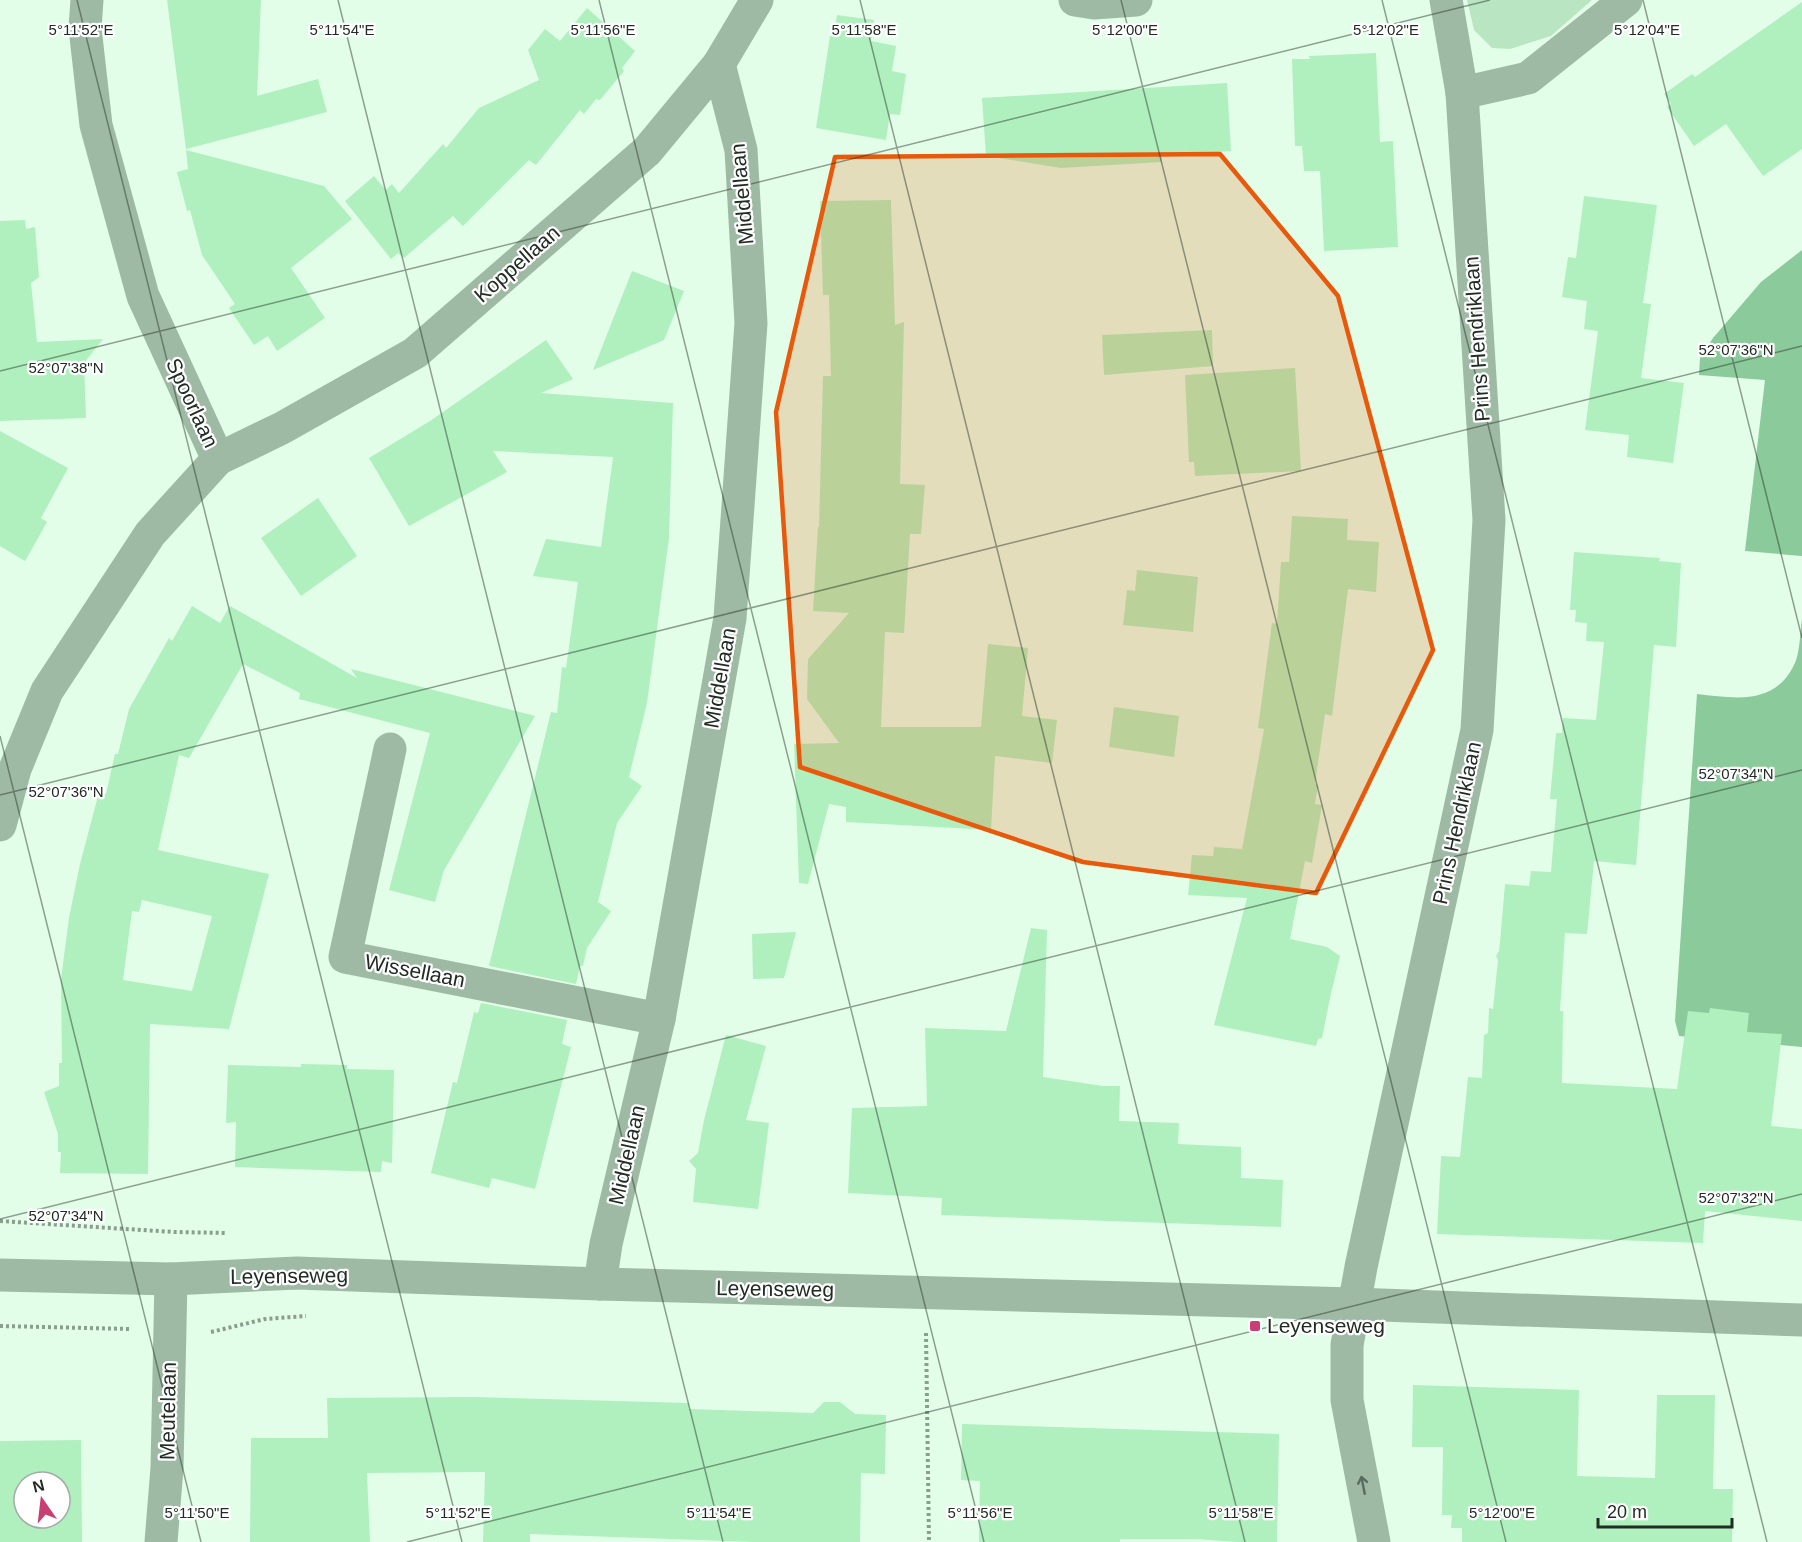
<svg xmlns="http://www.w3.org/2000/svg" width="1802" height="1542" viewBox="0 0 1802 1542" font-family="Arial,sans-serif">
<rect width="100%" height="100%" fill="#e3fee8"/>
<polygon fill="#bae5c3" points="1467,0 1592,0 1551,36 1510,49 1492,48 1474,30"/>
<g fill="#8bca9a">
<polygon points="1802,250 1802,556 1745,551 1765,380 1699,375 1700,358 1713,338 1761,282"/>
<path d="M1802 619V1047L1679 1036 1675 1021 1697 694C1735 698 1774 706 1794 665 1800 654 1800 632 1802 619Z"/>
</g>
<g fill="#aff0be" fill-rule="evenodd">
<polygon points="167,0 261,0 257,96 318,79 327,112 186,149"/>
<polygon points="1802,2 1802,149 1763,176 1726,124 1694,146 1667,107 1671,104 1664,94 1692,74 1695,77"/>
<polygon points="587,8 635,51 622,68 624,71 600,100 596,99 584,114 580,110 536,165 529,160 463,226 453,216 404,258 398,253 391,259 345,201 374,176 386,190 392,184 399,193 443,144 446,148 479,108 539,80 528,50 545,29 560,41"/>
<polygon points="837,15 874,20 871,41 896,46 892,71 906,74 900,115 890,114 886,140 816,128 830,36 834,36"/>
<polygon points="1376,53 1380,142 1393,141 1398,247 1324,251 1320,171 1304,171 1302,146 1295,146 1292,59 1310,59 1309,56"/>
<polygon points="1227,83 1231,151 1162,156 1162,162 1061,168 986,156 982,98"/>
<polygon points="186,150 324,186 352,219 291,268 325,318 277,351 268,336 254,345 229,308 235,304 202,255 190,210 187,211 177,172 188,169"/>
<polygon points="1584,196 1657,205 1643,303 1651,304 1641,378 1684,383 1673,463 1627,457 1629,435 1585,430 1598,331 1584,329 1587,301 1562,297 1568,257 1576,258"/>
<polygon points="891,200 895,325 904,322 900,484 925,485 921,534 910,534 904,633 885,632 881,727 981,727 988,644 1028,648 1022,716 1057,720 1052,763 995,756 991,830 846,822 846,807 829,804 808,884 799,883 794,744 839,743 807,699 808,659 849,613 813,611 818,527 819,527 823,376 831,376 829,295 823,295 820,201"/>
<polygon points="25,220 26,229 35,227 39,277 31,283 37,342 103,339 84,363 86,418 0,421 0,221"/>
<polygon points="632,271 684,291 664,340 593,370"/>
<polygon points="1212,330 1213,366 1104,375 1102,335"/>
<polygon points="546,340 573,379 541,393 673,403 669,538 647,703 629,777 642,786 617,823 598,902 611,911 587,948 583,966 580,966 576,984 489,966 549,720 551,712 557,713 562,667 566,668 578,582 533,576 546,539 601,547 613,457 493,451 507,472 409,526 369,458 430,421"/>
<polygon points="1295,368 1301,471 1195,476 1194,462 1189,462 1185,375"/>
<polygon points="0,431 68,468 41,518 47,522 25,561 0,546"/>
<polygon points="318,498 357,556 301,596 261,538"/>
<polygon points="1292,516 1348,519 1347,540 1379,542 1376,592 1348,589 1332,716 1325,714 1315,784 1318,785 1315,804 1322,805 1312,863 1305,861 1290,939 1327,947 1340,956 1330,998 1322,1038 1318,1039 1316,1046 1214,1025 1247,898 1188,895 1192,855 1213,856 1214,847 1242,849 1264,729 1258,728 1272,623 1277,624 1281,562 1289,562"/>
<polygon points="1574,552 1660,558 1659,561 1681,563 1676,647 1654,645 1636,865 1594,861 1587,934 1565,933 1560,1011 1563,1011 1562,1083 1677,1089 1688,1011 1709,1013 1710,1008 1749,1013 1747,1032 1782,1034 1771,1126 1802,1129 1802,1221 1705,1211 1703,1243 1437,1234 1441,1156 1460,1157 1468,1077 1482,1078 1484,1035 1488,1033 1489,1008 1493,1009 1498,960 1496,956 1499,951 1500,942 1505,884 1529,886 1531,871 1551,872 1557,799 1550,799 1556,733 1562,733 1563,718 1596,720 1604,642 1586,641 1587,623 1575,622 1576,610 1570,610"/>
<polygon points="1137,570 1198,577 1193,632 1123,625 1127,590 1135,591"/>
<path d="M192 606 220 623 230 606 357 678 351 669 535 716 444 870 435 902 389 890 430 733 299 699 300 693 243 664 189 758 179 755 158 850 269 874 229 1029 150 1024 148 1174 60 1173 61 1152H58V1134L44 1092 59 1086V1063H62L61 979 69 918 80 864 99 792 106 794 115 754H118L129 709 169 638 172 641ZM142 900 212 916 192 991 123 980 132 911 139 912Z"/>
<polygon points="1114,707 1179,716 1174,757 1109,747"/>
<polygon points="1031,928 1047,930 1043,1077 1103,1086 1120,1086 1119,1121 1179,1123 1178,1144 1241,1147 1241,1178 1283,1180 1281,1227 941,1215 942,1198 848,1193 852,1108 927,1106 925,1028 1006,1031"/>
<polygon points="796,932 784,978 753,979 752,934"/>
<polygon points="481,1003 567,1020 562,1044 571,1047 535,1189 492,1178 489,1188 431,1173 453,1082 457,1083 474,1012 478,1013"/>
<polygon points="726,1035 766,1046 746,1120 769,1123 758,1209 693,1202 696,1169 689,1161 698,1153 704,1120"/>
<polygon points="301,1064 347,1065 347,1069 394,1070 392,1163 382,1161 381,1172 235,1167 236,1122 226,1123 228,1065 301,1067"/>
<polygon points="1413,1385 1579,1390 1577,1476 1655,1478 1657,1395 1715,1395 1713,1489 1733,1489 1732,1542 1462,1542 1462,1528 1451,1528 1452,1515 1442,1515 1443,1447 1412,1447"/>
<polygon points="475,1397 689,1403 689,1409 813,1413 824,1402 840,1402 855,1414 886,1415 885,1474 861,1473 860,1542 755,1542 530,1534 530,1542 483,1542 485,1472 367,1473 370,1542 250,1542 251,1438 328,1438 327,1398"/>
<polygon points="962,1424 1279,1434 1277,1542 1237,1542 1196,1539 1120,1539 1120,1542 979,1542 980,1481 961,1480"/>
<path d="M81 1440 82 1542H0V1441ZM24 1482H60V1518H24Z"/>
</g>
<g fill="none" stroke-linecap="round" stroke-linejoin="round">
<g stroke="#8a9e8e" stroke-width="4" stroke-dasharray="3 3" stroke-linecap="butt">
<polyline points="0,1221 174,1232 227,1233"/>
<polyline points="0,1326 131,1329"/>
<polyline points="211,1332 265,1319 306,1316"/>
<polyline points="926,1333 929,1542"/>
</g>
<g stroke="#9fbaa4" stroke-width="33">
<polyline points="1075,0 1094,3 1136,0"/>
<polyline points="1446,0 1462,93 1528,78 1626,0"/>
<polyline points="218,459 282,428 415,353 647,151 719,64 757,0"/>
<polyline points="390,749 345,957 659,1019"/>
<polyline points="0,825 15,769 47,691 150,534 218,459 143,296 96,125 85,28 87,0"/>
<polyline points="600,1284 606,1244 659,1019 730,618 751,323 741,150 719,64"/>
<polyline points="161,1542 167,1468 171,1279"/>
<polyline points="1374,1542 1347,1400 1347,1345 1361,1267 1477,730 1489,520 1462,93"/>
</g>
<polyline stroke="#9fbaa4" stroke-width="33" points="0,1275 171,1279 297,1273 600,1284 1354,1304 1802,1320"/>
</g>
<defs><path id="oneway-shaft" d="M-6 0H5M1.5-3L5.5 0L1.5 3" fill="none" stroke-width="1.6" stroke-linecap="round" stroke-linejoin="round" transform="scale(1.5)"/></defs>
<use stroke="#5a6c5e" href="#oneway-shaft" transform="translate(1363 1485) rotate(-101)"/>
<path fill="#e8590c" fill-opacity="0.2" stroke="#e8590c" stroke-width="4.5" stroke-linejoin="round" d="M1220 154 1338 296 1433 650 1316 893 1083 862 800 767 776 412 835 157Z"/>
<path fill="none" stroke="#212c24" stroke-width="1.5" stroke-opacity="0.45" d="M77 0 462 1542M338 0 723 1542M599 0 984 1542M860 0 1245 1542M1121 0 1506 1542M1382 0 1767 1542M1643 0 1802 638M0 371 1490 0M0 736 201 1542M0 795 1802 346M0 1219 1802 770M407 1542 1802 1194"/>
<rect fill="#c93e73" stroke="#fff" stroke-width="2" x="1249" y="1320" width="12" height="12" rx="3"/>
<g text-anchor="middle" stroke-width="4.5" stroke-linejoin="round" paint-order="stroke">
<g font-size="21" fill="#212c24" stroke="#fff">
<text transform="translate(742 194) rotate(-95)" y="7">Middellaan</text>
<text transform="translate(517 264) rotate(-41)" y="7">Koppellaan</text>
<text transform="translate(1477 339) rotate(-94)" y="7">Prins Hendriklaan</text>
<text transform="translate(192 403) rotate(65)" y="7">Spoorlaan</text>
<text transform="translate(720 678) rotate(-80)" y="7">Middellaan</text>
<text transform="translate(1457 823) rotate(-78)" y="7">Prins Hendriklaan</text>
<text transform="translate(415 971) rotate(11)" y="7">Wissellaan</text>
<text transform="translate(627 1155) rotate(-77)" y="7">Middellaan</text>
<text transform="translate(289 1276) rotate(-1)" y="7">Leyenseweg</text>
<text transform="translate(775 1289) rotate(1)" y="7">Leyenseweg</text>
<text transform="translate(168 1411) rotate(-89)" y="7">Meutelaan</text>
</g>
<g font-size="21" fill="#212c24" stroke="#fff" text-anchor="start">
<text x="1267" y="1333">Leyenseweg</text>
</g>
</g>
<g font-size="15" text-anchor="middle" fill="#212c24" stroke="#fff" stroke-width="4.5" stroke-linejoin="round" paint-order="stroke">
<text x="81" y="35">5°11'52"E</text>
<text x="342" y="35">5°11'54"E</text>
<text x="603" y="35">5°11'56"E</text>
<text x="864" y="35">5°11'58"E</text>
<text x="1125" y="35">5°12'00"E</text>
<text x="1386" y="35">5°12'02"E</text>
<text x="1647" y="35">5°12'04"E</text>
<text x="1736" y="355">52°07'36"N</text>
<text x="66" y="373">52°07'38"N</text>
<text x="1736" y="779">52°07'34"N</text>
<text x="66" y="797">52°07'36"N</text>
<text x="1736" y="1203">52°07'32"N</text>
<text x="66" y="1221">52°07'34"N</text>
<text x="197" y="1518">5°11'50"E</text>
<text x="458" y="1518">5°11'52"E</text>
<text x="719" y="1518">5°11'54"E</text>
<text x="980" y="1518">5°11'56"E</text>
<text x="1241" y="1518">5°11'58"E</text>
<text x="1502" y="1518">5°12'00"E</text>
</g>
<g transform="translate(42 1500) rotate(346)"><circle r="28" fill="#ffffff" stroke="#a6aba7" stroke-width="1.5"/>
<path d="M0-4.5L10 22L0 15L-10 22Z" fill="#c93e73"/>
<text y="-9" font-size="16" font-weight="bold" text-anchor="middle" fill="#212c24">N</text>
</g>
<path d="M1598 1518v9h134v-9" fill="none" stroke="#212c24" stroke-width="3"/>
<text x="1607" y="1518" font-size="18" fill="#212c24" stroke="#ffffff" stroke-width="4.5" paint-order="stroke">20 m</text>
</svg>
